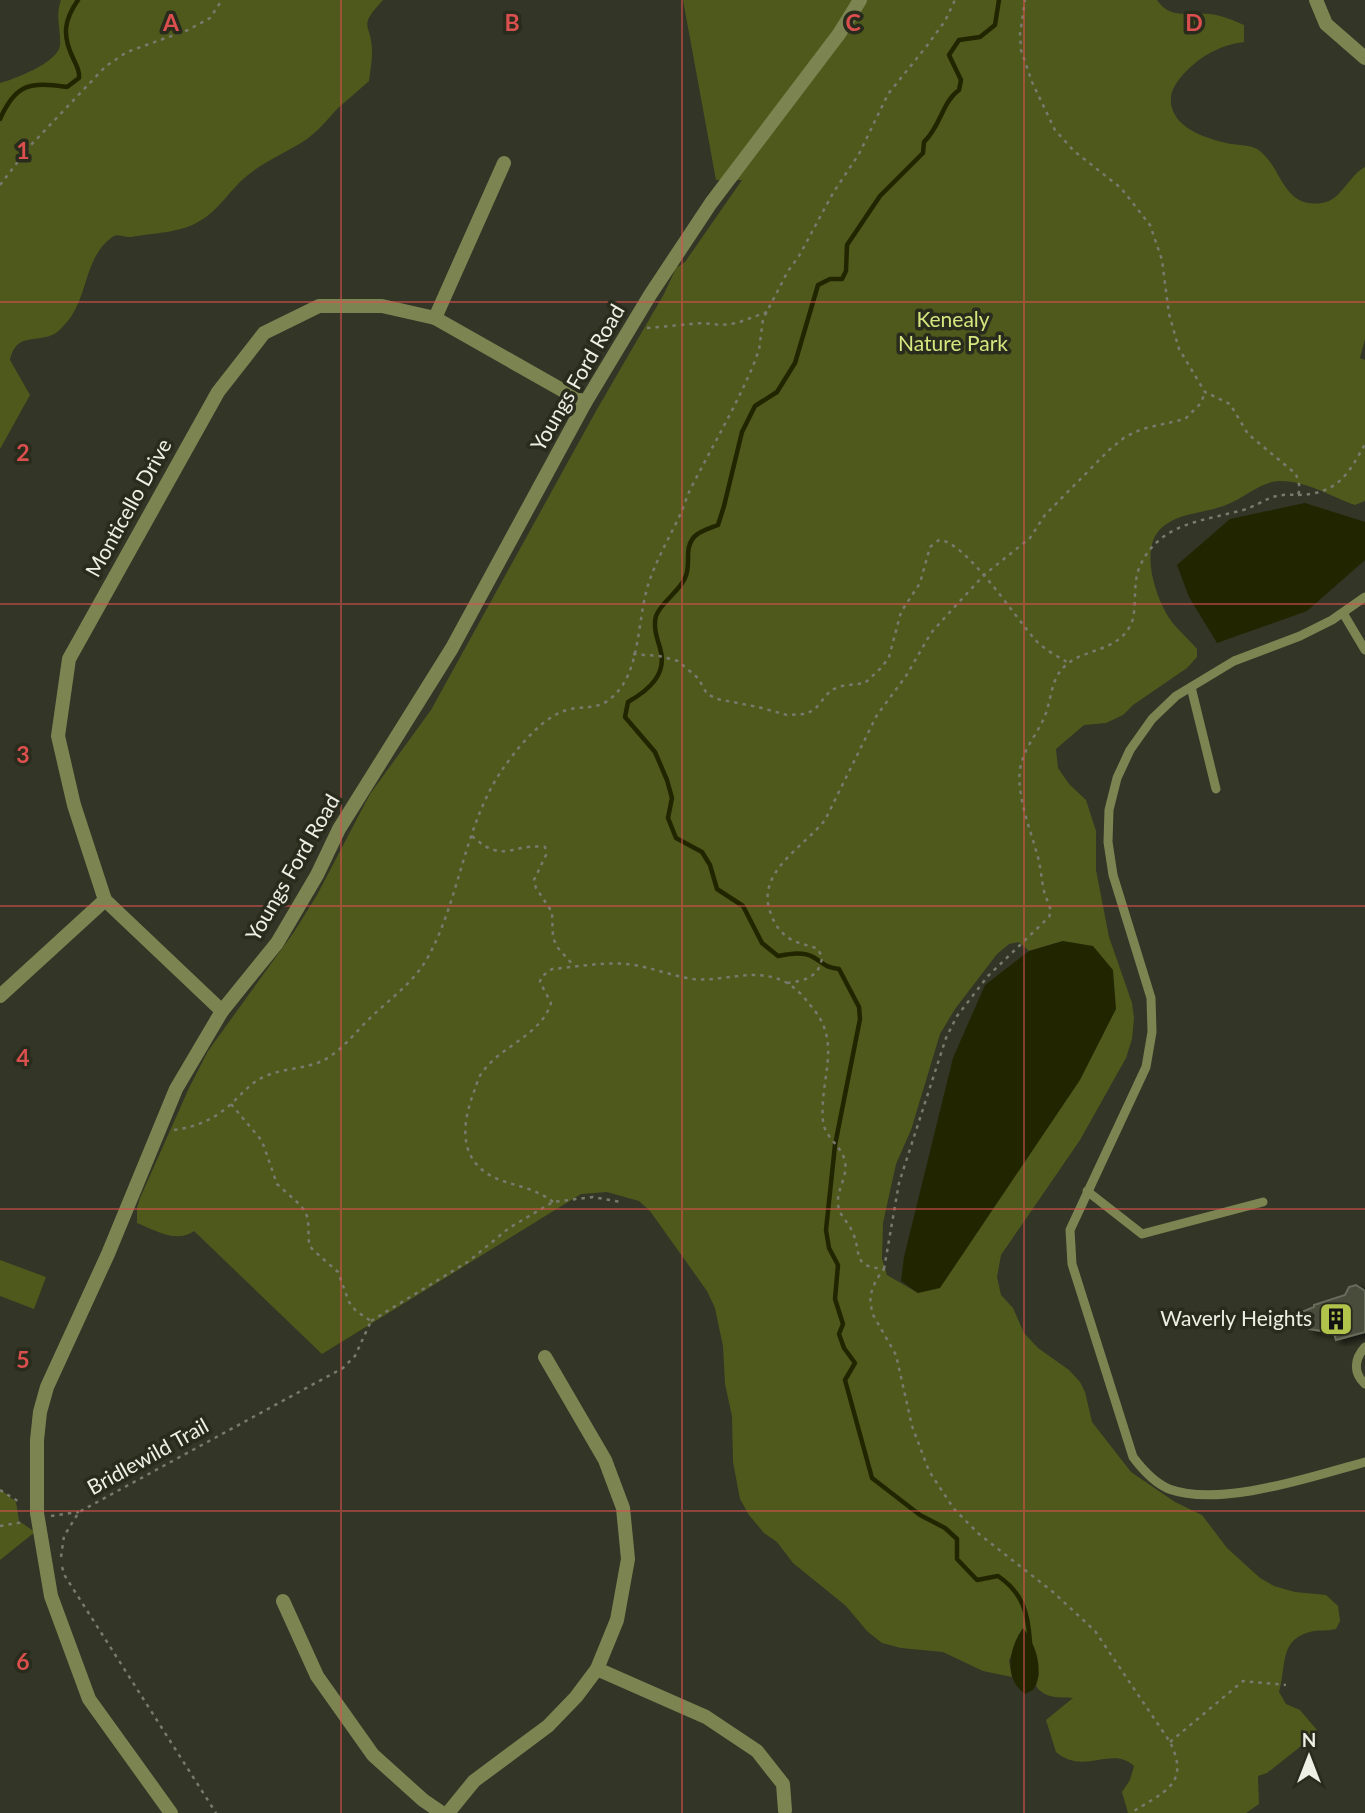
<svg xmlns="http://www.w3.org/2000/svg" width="1365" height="1813" viewBox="0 0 1365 1813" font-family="Lato,sans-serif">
<defs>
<filter id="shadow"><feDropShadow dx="6" dy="3.5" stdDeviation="3.5" flood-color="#0009"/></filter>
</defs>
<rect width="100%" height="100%" fill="#333526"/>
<g fill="#50591c" fill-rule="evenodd">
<path d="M61 0H383C356 29 372 22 372 52 372 62 370 72 369 81 359 90 348 99 337 109 328 119 318 131 307 139 288 152 266 160 248 175 230 189 219 211 198 222 179 233 152 233 131 237 123 238 118 232 111 238 84 258 88 298 67 322 64 325 60 330 56 333 38 344 16 331 10 360L30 395 0 449V83C15 79 59 62 60 45 61 29 55 16 61 0Z"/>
<path d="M683 0H1157C1170 20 1190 12 1210 14 1223 16 1233 20 1244 25V42C1219 45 1197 58 1181 77 1172 88 1168 97 1173 111 1181 131 1211 140 1231 144 1239 145 1250 145 1257 149 1282 164 1281 209 1322 203 1341 201 1349 175 1365 167V339L1360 358 1365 360V501L1355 505C1332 497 1305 480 1279 481 1260 482 1243 499 1226 505 1206 513 1183 512 1165 525 1139 543 1153 589 1166 613 1173 626 1187 637 1197 649V657L1187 668 1133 705 1123 715 1106 723 1084 725 1056 749 1058 768 1069 784 1086 800 1096 831V870L1109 937 1132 1003 1134 1018 1132 1039 1126 1058 1080 1140 1001 1255 997 1277 1001 1295 1013 1308 1024 1333 1038 1348 1069 1370 1080 1382 1085 1392 1092 1422 1131 1472 1175 1502 1202 1515 1227 1548 1260 1578 1274 1586 1295 1592 1326 1595 1338 1606 1340 1621 1336 1629C1328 1631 1321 1630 1314 1631 1278 1638 1287 1665 1279 1692L1286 1704 1300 1710 1317 1730 1315 1735 1267 1773 1258 1776 1259 1804 1246 1813H1128L1122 1792 1130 1780 1134 1766C1112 1745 1084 1776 1056 1752L1046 1720 1073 1698C1059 1697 1045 1699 1036 1686L1039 1674 1019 1634 1009 1661 1012 1677 983 1671 943 1652 901 1648 882 1643 867 1631 846 1606 793 1563 777 1542 764 1533 749 1515 740 1499 733 1462 732 1416 725 1384 723 1346 715 1308 707 1291 650 1211 639 1201 607 1192 581 1194 322 1354 194 1231C177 1244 155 1230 137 1223V1208L140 1198 189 1088 208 1051 294 932 317 895 370 794 431 710 596 411 664 294 676 268 685 262 742 180H716ZM1063 941 918 1293 887 1275 882 1259 883 1223 896 1164 911 1130 940 1034 955 1009 997 954 1009 944 1019 942 1029 951Z"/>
<polygon points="0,1260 46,1277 34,1309 0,1296"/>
<polygon points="0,1489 16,1502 19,1521 35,1532 0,1560"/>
</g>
<g fill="#222600">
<polygon points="1305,503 1365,522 1365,560 1307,611 1217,643 1189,597 1177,565 1230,519"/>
<polygon points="1063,941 1093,946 1113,970 1116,1009 1080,1080 940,1288 918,1293 901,1281 904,1257 953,1058 985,985 1029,951"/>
<path d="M1023 1628C1036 1644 1045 1672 1033 1690L1025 1694C1003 1678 1009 1648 1023 1628Z"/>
</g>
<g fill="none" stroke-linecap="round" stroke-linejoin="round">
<g stroke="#222600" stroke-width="4.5">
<path d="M999 0 995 25 980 37 959 40 949 55 961 80 959 90C942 102 941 126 924 142L923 153 880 196 847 245 846 271 842 279H830L818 285 795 363 777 392 755 406 742 432 724 506 718 525C710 528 699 531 694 537 683 550 692 564 685 578 679 592 661 602 656 616 653 627 657 638 660 648 668 674 649 690 628 702L625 717 655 752 667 780 672 798 668 818 676 838 702 852 710 865 717 889 743 906 762 943 778 956C789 954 803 951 813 957 825 964 824 967 839 969L859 1007 860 1019 835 1145 826 1230 829 1248 838 1265 835 1299 843 1324 839 1334 844 1348 855 1363 845 1380 872 1478 920 1515 945 1528 957 1539V1559L977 1580 998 1576C1023 1593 1028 1613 1030 1642"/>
<path d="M0 119C16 83 30 82 67 87L79 78C80 70 76 65 73 58 62 35 64 20 78 0"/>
</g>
</g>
<polygon fill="#484c3b" stroke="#686c5a" stroke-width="2" filter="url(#shadow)" points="1356,1285 1365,1291 1365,1332 1336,1340 1334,1333 1309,1329 1304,1311 1314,1307 1314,1305 1345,1295 1349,1287"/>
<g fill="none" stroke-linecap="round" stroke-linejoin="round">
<g stroke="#787a6d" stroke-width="2.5" stroke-dasharray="3.5 5" stroke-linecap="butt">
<polyline points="0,185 30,146 106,66 127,52 188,30 210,18 222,0"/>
<polyline points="647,328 702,323 722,325 737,323 767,312"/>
<path d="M1298 495C1337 494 1348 475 1365 444"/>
<path d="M633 654 659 656 678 661 698 678 707 694 717 699 758 707 787 715 806 714 815 709 831 690 842 686 865 683 882 667 889 657 901 612 920 583 930 547 939 540C965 541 1014 615 1032 636 1040 647 1055 655 1067 662"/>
<path d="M472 836C504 865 511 843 545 847L546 855 534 880 536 888 552 912 553 938 558 948 574 966"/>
<path d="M787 983C804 981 820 977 822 957L818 949C809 945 799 944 792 940 781 934 775 925 771 914 754 873 804 847 825 820L877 715 906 676 931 633 948 614 984 575 1030 538 1045 515 1109 450 1125 437 1142 429 1185 419 1201 403 1205 392"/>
<polyline points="231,1104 262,1141 277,1184 297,1202 305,1211 308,1219 309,1245 313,1250 338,1272 349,1302 356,1311 371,1321"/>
<path d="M174 1130C196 1127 215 1119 231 1104 243 1093 252 1081 268 1075 286 1068 306 1069 324 1060 341 1051 353 1035 367 1021 388 1000 413 984 428 957 460 899 464 826 502 770 515 751 536 725 557 714 584 700 599 718 622 686 641 658 638 612 650 579 658 557 669 538 679 517 684 508 686 497 691 488 712 447 735 408 753 366L759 350 763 319 788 271 799 256 833 193 859 154 888 94 926 47 945 21 955 0"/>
<path d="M553 1202C530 1184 504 1186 485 1172 457 1152 464 1117 475 1089 477 1083 479 1075 484 1070 503 1045 541 1035 551 1003L540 982 541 977 552 969C576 967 601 962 626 964 649 966 671 976 693 979 726 982 756 966 787 983 796 988 804 997 810 1005 844 1042 819 1078 823 1121 825 1139 842 1145 845 1162 848 1176 837 1189 838 1203 838 1215 848 1221 852 1231 863 1254 850 1266 884 1269L876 1280 870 1296 872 1313 896 1355 912 1426 929 1471 954 1509 979 1534 1053 1592 1095 1631 1170 1742C1191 1785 1163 1792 1131 1813"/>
<path d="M884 1269 899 1183 946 1038 957 1016 988 976 1049 917 1051 911C1049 904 1046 898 1044 891 1041 879 1041 866 1037 854 1030 828 1013 787 1022 761 1027 744 1040 730 1046 713 1052 696 1051 678 1066 665 1084 649 1114 652 1129 628 1139 613 1131 585 1140 566 1159 523 1203 521 1243 510 1268 502 1267 493 1298 495L1300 488 1296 474 1248 434 1230 404 1205 392 1179 349 1169 314 1162 260 1150 225 1121 188 1074 151 1055 130 1032 82 1021 50 1020 34 1025 0"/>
<polyline points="371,1321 469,1261 509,1228 553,1202 593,1197 621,1202"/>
<polyline points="0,1490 21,1503"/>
<polyline points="51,1516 79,1512"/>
<polyline points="0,1526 24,1522"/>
<polyline points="61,1557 64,1536 79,1512 343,1368 355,1356 371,1321"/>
<polyline points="62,1567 65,1576 216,1813"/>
<polyline points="1170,1742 1243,1681 1286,1685"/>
</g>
<g stroke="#7c8552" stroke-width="9">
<path d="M1365 597 1332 620 1300 636 1234 661 1176 696 1152 719 1130 750 1117 778 1109 810 1108 842 1113 875 1151 998 1152 1032 1146 1067 1070 1230 1072 1264 1133 1457C1142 1469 1155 1483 1169 1489 1221 1508 1313 1476 1365 1462"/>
<polyline points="1343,613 1365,650"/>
<polyline points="1191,687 1216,789"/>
<polyline points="1087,1191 1142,1234 1263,1202"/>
<path d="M1365 1347C1354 1359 1353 1373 1365 1384"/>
</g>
<g stroke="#7c8552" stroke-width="14">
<polyline points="1316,0 1326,24 1365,58"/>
<polyline points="435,318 504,163"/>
<polyline points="0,996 105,900"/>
<polyline points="222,1011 105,900 74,805 58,736 69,659 218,392 264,333 319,306 382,306 435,318 585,403"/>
<polyline points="283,1601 317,1676 373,1755 423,1800 442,1813"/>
<polyline points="597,1669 706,1717 757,1751 783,1784 785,1810"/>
<polyline points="171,1813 89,1699 51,1596 37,1513 37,1440 40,1412 47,1387 108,1254 176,1089 222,1011 277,943 317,875 339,829 452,648 585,403 650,295 711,203 839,34 860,0"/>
<polyline points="448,1813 474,1781 548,1726 576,1697 597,1669 617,1620 628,1559 623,1508 605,1460 545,1357"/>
</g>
</g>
<path fill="none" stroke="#db504e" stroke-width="2" stroke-opacity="0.55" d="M341 0V1813M682 0V1813M1024 0V1813M0 302H1365M0 604H1365M0 906H1365M0 1209H1365M0 1511H1365"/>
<defs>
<g id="building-square" transform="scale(1.75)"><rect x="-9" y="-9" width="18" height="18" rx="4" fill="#b2c34c" stroke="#292b1c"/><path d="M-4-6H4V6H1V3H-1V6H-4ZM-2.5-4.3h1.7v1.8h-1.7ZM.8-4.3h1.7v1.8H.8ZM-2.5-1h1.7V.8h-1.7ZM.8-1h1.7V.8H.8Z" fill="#111"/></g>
</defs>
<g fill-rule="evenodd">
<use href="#building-square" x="1336" y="1319"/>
</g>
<g text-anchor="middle" stroke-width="7" stroke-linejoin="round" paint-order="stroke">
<g font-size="21" fill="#d5e67e" stroke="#292b1c">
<text x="953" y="327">Kenealy<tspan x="953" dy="24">Nature Park</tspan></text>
</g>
<g font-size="21" fill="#eef0e6" stroke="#292b1c">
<text transform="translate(578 378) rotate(-60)" y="7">Youngs Ford Road</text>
<text transform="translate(129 508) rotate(-61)" y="7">Monticello Drive</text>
<text transform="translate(293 868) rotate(-60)" y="7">Youngs Ford Road</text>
<text transform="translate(148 1457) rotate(-29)" y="7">Bridlewild Trail</text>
</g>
<g font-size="21" fill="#eef0e6" stroke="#292b1c" text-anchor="end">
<text x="1312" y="1326">Waverly Heights</text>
</g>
</g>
<g font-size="23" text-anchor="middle" font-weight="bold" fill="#db504e" stroke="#292b1c" stroke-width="7" stroke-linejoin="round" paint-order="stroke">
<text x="171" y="31">A</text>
<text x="512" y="31">B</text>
<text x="853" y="31">C</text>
<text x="1194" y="31">D</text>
<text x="23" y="159">1</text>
<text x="23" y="461">2</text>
<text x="23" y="763">3</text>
<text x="23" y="1066">4</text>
<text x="23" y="1368">5</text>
<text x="23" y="1670">6</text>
</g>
<g transform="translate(1309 1757)" stroke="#292b1c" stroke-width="5" paint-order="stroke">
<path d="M0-5L12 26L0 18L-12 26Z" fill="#eef0e6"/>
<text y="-10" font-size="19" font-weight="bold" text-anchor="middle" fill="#eef0e6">N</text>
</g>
</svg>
